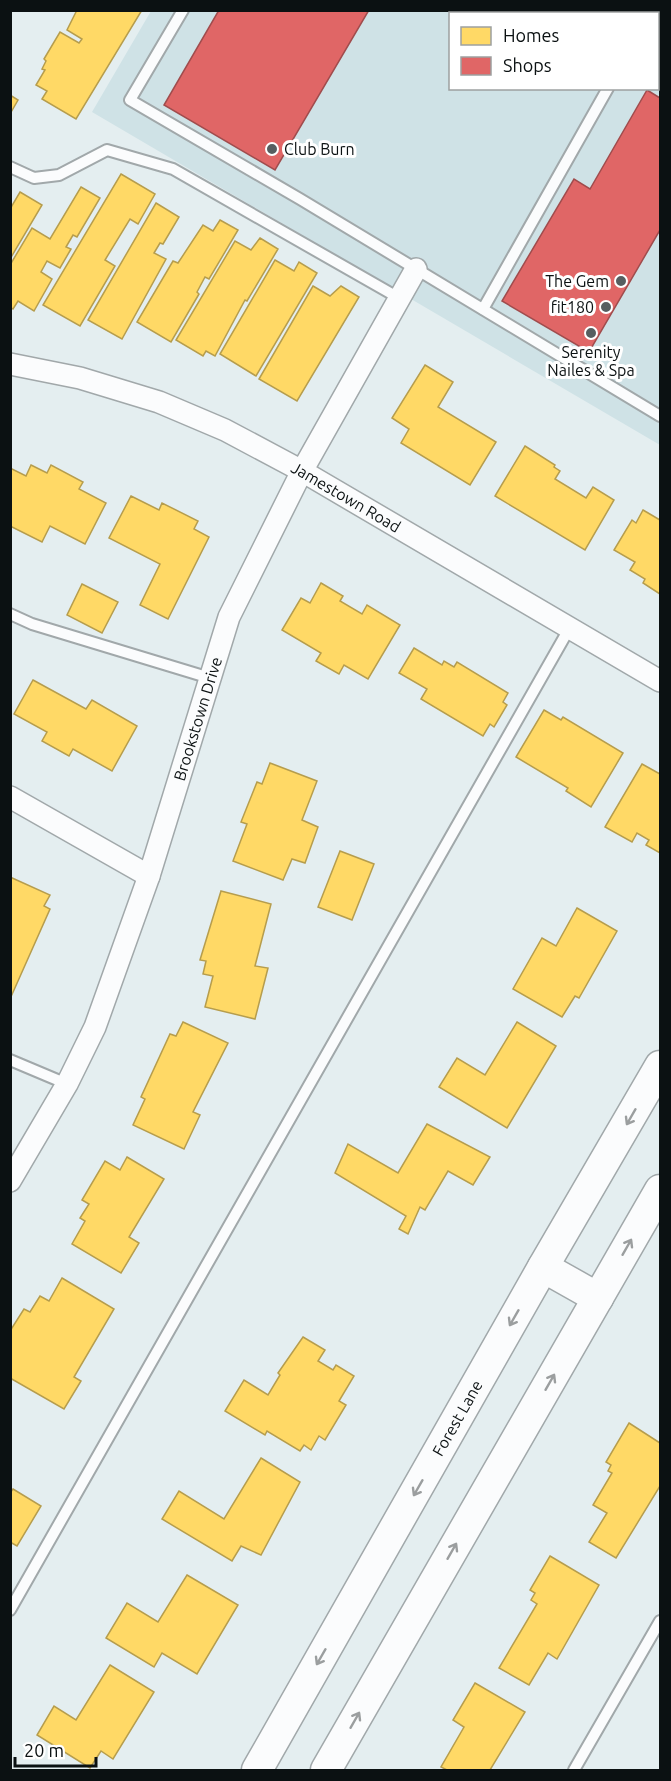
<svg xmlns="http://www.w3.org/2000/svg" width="671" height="1781" viewBox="0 0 671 1781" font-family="Ubuntu,sans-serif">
<rect width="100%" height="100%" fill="#e4eef0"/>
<path fill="#cfe2e6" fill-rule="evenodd" d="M151 11H660V445L92 112ZM450 14H658V88H450Z"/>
<g fill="#ffd966" stroke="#b69d4d" stroke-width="1.5">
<polygon points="77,10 142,10 76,119 42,99 47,91 36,85 45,70 42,69 46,61 44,59 60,32 79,43 82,39 67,30"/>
<polygon points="10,95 18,100 10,114"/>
<polygon points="121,174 155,194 138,224 130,219 105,260 115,266 80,326 43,305"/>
<polygon points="81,187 100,198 77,237 73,235 66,247 71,249 60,268 47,261 41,272 52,279 34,311 18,301 13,309 10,307 10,265 32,228 50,239"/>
<polygon points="20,192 42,205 10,259 10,209"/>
<polygon points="156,203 179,217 163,244 160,243 154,253 166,259 122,339 88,320"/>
<polygon points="220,220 238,230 209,279 205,277 197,292 199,294 171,342 137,322 173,261 178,263 203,225 213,231"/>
<polygon points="260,238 278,249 247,301 245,300 215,356 206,351 203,356 176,340 235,241 251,250"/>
<polygon points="275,260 294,271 299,262 317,273 256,376 220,354"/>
<polygon points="313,286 330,296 341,286 359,297 297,401 259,379"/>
<polygon points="425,365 453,382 438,407 496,442 470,485 401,443 409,429 392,418"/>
<polygon points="525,446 555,465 554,467 560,471 555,479 586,498 593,487 614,500 585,550 495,496"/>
<polygon points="31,465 47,473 51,465 83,482 79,489 106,503 85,544 50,526 42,542 10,526 10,468 26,476"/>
<polygon points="131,496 159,510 162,503 198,521 194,529 209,537 168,619 140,605 160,564 109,538"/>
<polygon points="643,510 660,520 660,594 643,583 645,579 630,570 635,562 614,550 632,520 636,523"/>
<polygon points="321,583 343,596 340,601 362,614 367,605 400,625 368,679 344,665 339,674 316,661 321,653 282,630 301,598 310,603"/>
<polygon points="82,584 118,602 102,633 67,615"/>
<polygon points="414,648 442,665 444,661 454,667 457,662 508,693 503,702 507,705 494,727 490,724 483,736 421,699 427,689 399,673"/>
<polygon points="33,680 86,709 92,700 137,726 112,771 73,749 69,756 42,741 47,732 14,714"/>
<polygon points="544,710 561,720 563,717 623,753 591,807 566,791 568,788 516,757"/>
<polygon points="270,763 317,781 302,820 318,827 305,863 292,859 283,880 233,861 247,824 241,822 257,782 262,784"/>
<polygon points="642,764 660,774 660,853 646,845 649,840 637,833 632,842 605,827"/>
<polygon points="340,851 374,864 352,920 318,907"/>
<polygon points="10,877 50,895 44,906 50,909 10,999"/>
<polygon points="221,891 271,904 255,966 268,968 255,1019 205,1007 213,976 203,974 206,961 200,960"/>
<polygon points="577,908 617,931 579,998 575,996 562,1017 513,989 542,938 556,946"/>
<polygon points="183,1022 228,1043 193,1112 200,1115 184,1149 133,1125 145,1099 141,1097 170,1034 176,1036"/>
<polygon points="517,1022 556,1046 507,1128 439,1087 457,1058 485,1075"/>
<polygon points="427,1124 490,1157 473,1185 448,1171 425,1210 420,1207 408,1234 399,1229 406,1216 335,1173 348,1144 398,1173"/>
<polygon points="127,1157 164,1179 129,1237 139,1243 121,1273 72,1244 85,1221 80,1218 89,1204 82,1200 105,1161 120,1170"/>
<polygon points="62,1278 114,1309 74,1377 81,1381 64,1409 10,1378 10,1331 24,1309 30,1312 40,1296 49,1301"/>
<polygon points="303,1337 325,1350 318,1361 333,1370 336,1365 354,1376 339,1401 346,1405 325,1440 319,1436 311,1450 304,1445 300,1451 267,1431 265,1435 225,1411 244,1380 268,1395 280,1375 278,1373"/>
<polygon points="629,1423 660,1443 660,1486 616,1558 589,1542 607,1513 593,1505 612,1473 608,1471 611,1465 606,1462"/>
<polygon points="261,1458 300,1482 261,1555 241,1546 232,1561 162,1519 179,1491 224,1519"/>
<polygon points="13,1489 41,1506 17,1546 10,1542 10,1493"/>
<polygon points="550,1556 599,1585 557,1659 548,1653 529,1685 499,1668 537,1604 531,1600 535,1593 530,1590"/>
<polygon points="187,1575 238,1605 197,1674 162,1653 154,1667 106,1638 127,1603 158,1622"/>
<polygon points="110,1665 154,1692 113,1759 101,1751 90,1768 37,1735 54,1706 76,1720"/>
<polygon points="475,1683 525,1712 490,1770 447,1770 441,1767 464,1727 453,1720"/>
</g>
<g fill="#e06666" stroke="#a04c4d" stroke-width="1.5">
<polygon points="219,10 369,10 275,170 164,105"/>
<polygon points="647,90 660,98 660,230 589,352 502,301 574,179 590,189"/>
</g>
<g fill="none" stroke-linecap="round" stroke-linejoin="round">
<g stroke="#a1a8aa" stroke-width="14">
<g id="lane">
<polyline points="183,10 130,100 300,199 660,416"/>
<polyline points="609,10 613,14"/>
<polyline points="658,40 660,42"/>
<polyline points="10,167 34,178 59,175 107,150 173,169 399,298"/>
<polyline points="483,309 608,88"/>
<polyline points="10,614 32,624 210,678"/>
<polyline points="10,1060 67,1084"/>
<polyline points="10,1610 569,629"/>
<polyline points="574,1770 660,1621"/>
</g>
</g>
<g stroke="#a1a8aa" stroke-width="24">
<g id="street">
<path id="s1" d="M10 364 80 378 159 402 225 430 302 471 660 681"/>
<polyline points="10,797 149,876"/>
<path id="s2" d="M10 1181 67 1084 95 1027 149 876 229 617 302 471 416 269"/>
</g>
</g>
<g stroke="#a1a8aa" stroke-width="33">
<g id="secondary">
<polyline points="543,1267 598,1298"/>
<path id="s3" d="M257 1770 543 1267 660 1066"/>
<polyline points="326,1770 660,1190"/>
</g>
</g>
<use href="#lane" stroke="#fbfcfd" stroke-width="10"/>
<use href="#street" stroke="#fbfcfd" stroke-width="21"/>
<use href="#secondary" stroke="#fbfcfd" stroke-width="30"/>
</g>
<defs><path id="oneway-shaft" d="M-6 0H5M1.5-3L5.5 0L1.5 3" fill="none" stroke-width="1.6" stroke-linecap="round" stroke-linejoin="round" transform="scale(1.5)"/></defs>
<g stroke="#9b9e9f">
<use href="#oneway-shaft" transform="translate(631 1117) rotate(120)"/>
<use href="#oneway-shaft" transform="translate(627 1247) rotate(-60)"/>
<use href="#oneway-shaft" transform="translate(514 1318) rotate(120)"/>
<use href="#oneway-shaft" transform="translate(550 1382) rotate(-60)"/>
<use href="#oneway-shaft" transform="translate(418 1488) rotate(120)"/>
<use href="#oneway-shaft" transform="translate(452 1551) rotate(-60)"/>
<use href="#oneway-shaft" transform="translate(321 1657) rotate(120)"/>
<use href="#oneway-shaft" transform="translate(355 1720) rotate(-60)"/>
</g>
<g fill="#575e60" stroke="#fff" stroke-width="2">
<circle cx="272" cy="149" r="6"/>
<circle cx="621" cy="281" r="6"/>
<circle cx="606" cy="307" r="6"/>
<circle cx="591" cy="333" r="6"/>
</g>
<g text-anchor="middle" stroke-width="6" stroke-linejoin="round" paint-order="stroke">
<g font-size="16" fill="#0b1112" stroke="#fff" text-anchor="end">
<text x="284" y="155" text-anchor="start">Club Burn</text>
<text x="609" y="287">The Gem</text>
<text x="594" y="313">fit180</text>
<text x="591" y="358" text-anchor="middle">Serenity<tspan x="591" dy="18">Nailes &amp; Spa</tspan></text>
</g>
<g font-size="16" fill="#0b1112" stroke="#fff">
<text dy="6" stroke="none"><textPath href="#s1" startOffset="364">Jamestown Road</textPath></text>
<text dy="6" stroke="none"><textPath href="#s2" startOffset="501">Brookstown Drive</textPath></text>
<text dy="6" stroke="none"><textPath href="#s3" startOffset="405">Forest Lane</textPath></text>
</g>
</g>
<rect width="671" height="1781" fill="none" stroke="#0b1112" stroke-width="24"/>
<rect x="449" y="12" width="210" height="78" fill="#ffffff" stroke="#9da0a0" stroke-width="1.5"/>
<rect x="461" y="27" width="30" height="18" fill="#ffd966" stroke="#9da0a0" stroke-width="1.5"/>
<text x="503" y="42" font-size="18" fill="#0b1112">Homes</text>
<rect x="461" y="57" width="30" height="18" fill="#e06666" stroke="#9da0a0" stroke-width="1.5"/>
<text x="503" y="72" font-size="18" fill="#0b1112">Shops</text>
<path d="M15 1757v9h81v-9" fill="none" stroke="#0b1112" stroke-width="3"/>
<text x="24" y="1757" font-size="18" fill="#0b1112" stroke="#ffffff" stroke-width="4.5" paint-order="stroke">20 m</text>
</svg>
